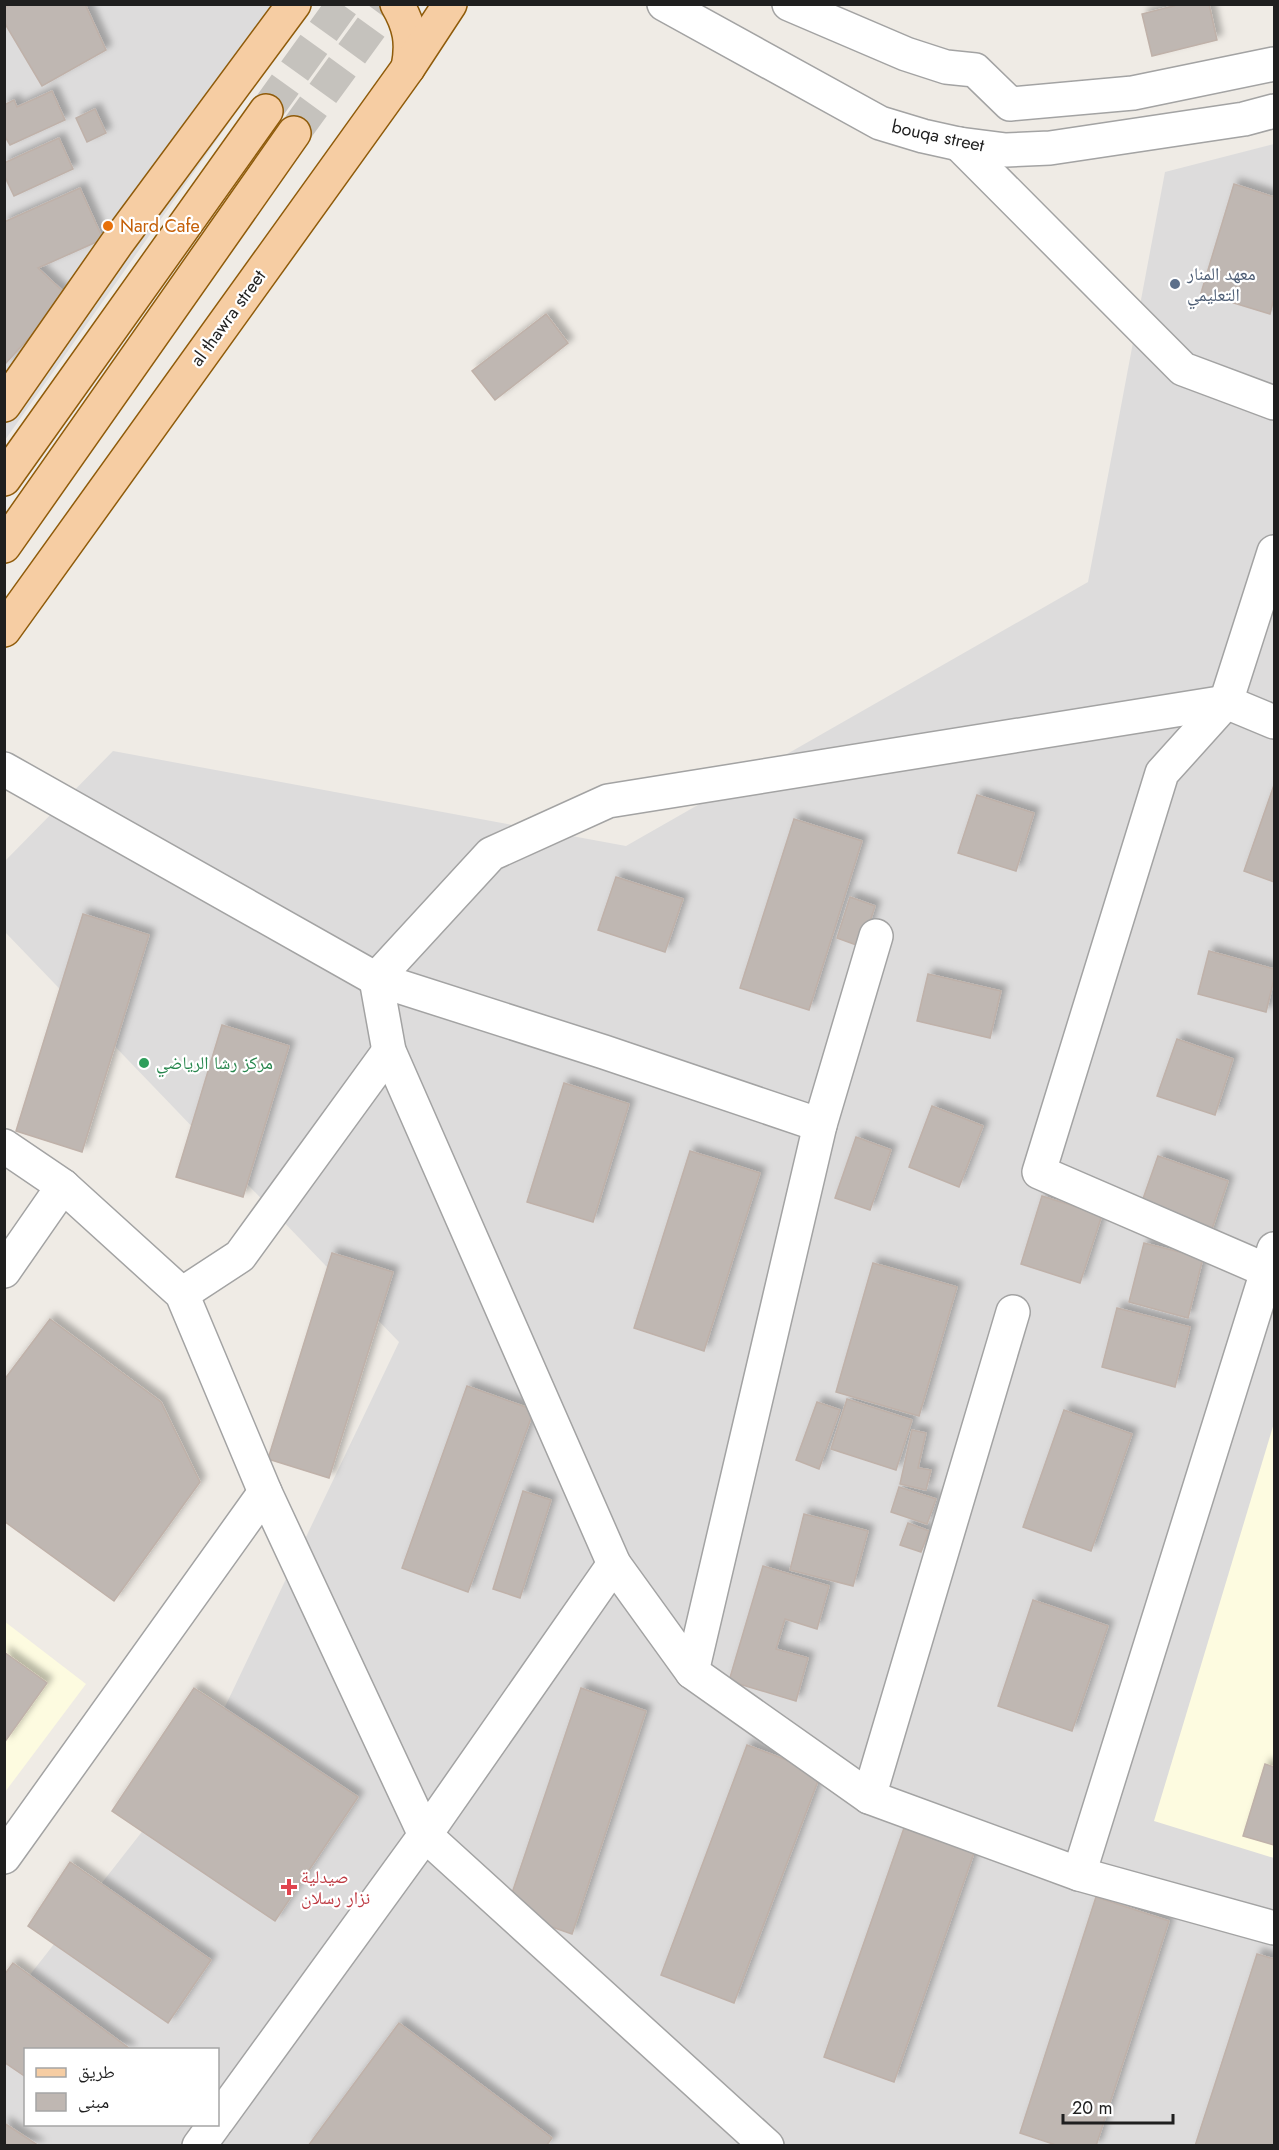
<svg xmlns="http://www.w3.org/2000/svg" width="1279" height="2150" viewBox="0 0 1279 2150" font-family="Jost,'Noto Naskh Arabic',sans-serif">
<defs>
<filter id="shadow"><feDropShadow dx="5.5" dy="-5.5" stdDeviation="3" flood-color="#0004"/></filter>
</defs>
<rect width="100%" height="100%" fill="#efebe5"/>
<g fill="#dddcdc" fill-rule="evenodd">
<polygon points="5,5 312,5 5,440"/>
<path d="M1274 144V2145H5L4 2008 202 1755 399 1342 5 932V861L113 751 626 846 1088 582 1165 172ZM26 2050H218V2124H26Z"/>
</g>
<g fill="#fdfbe0">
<polygon points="1274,1423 1274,1858 1154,1821"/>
<polygon points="4,1621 86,1684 5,1792 4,1792"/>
</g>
<g fill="#bfb7b2" stroke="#bfb1a9" stroke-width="1.5" filter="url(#shadow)">
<polygon points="10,4 85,4 106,50 42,86 4,22 4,8"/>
<polygon points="1181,4 1209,4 1217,40 1152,56 1142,14"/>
<polygon points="52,91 65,120 10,145 4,135 4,105 14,100 17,107"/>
<polygon points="95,109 106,133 87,142 76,118"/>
<polygon points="59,138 73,169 14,196 4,175 4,163"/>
<polygon points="1234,184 1274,197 1274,298 1270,314 1201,293"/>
<polygon points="80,188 103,239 38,268 68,296 4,365 4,222"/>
<polygon points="546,314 568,343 495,400 472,371"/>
<polygon points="1274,785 1274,882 1244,871"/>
<polygon points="977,795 1034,813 1016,871 958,853"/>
<polygon points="794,819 862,841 809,1010 740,988"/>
<polygon points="616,877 683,899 665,952 598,930"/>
<polygon points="850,897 875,906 862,947 837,938"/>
<polygon points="83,914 149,935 82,1152 16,1131"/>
<polygon points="1209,951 1274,969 1274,979 1266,1012 1198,994"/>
<polygon points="928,974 1001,991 990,1038 917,1021"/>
<polygon points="222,1025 289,1046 243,1197 176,1177"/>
<polygon points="1177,1039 1233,1059 1215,1115 1157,1096"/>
<polygon points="564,1083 629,1104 593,1222 527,1202"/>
<polygon points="932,1106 983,1126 959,1187 909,1167"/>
<polygon points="856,1137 891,1150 870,1210 835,1198"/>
<polygon points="690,1151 760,1173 704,1351 634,1328"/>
<polygon points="1158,1156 1228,1181 1209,1238 1138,1213"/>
<polygon points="1042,1196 1102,1215 1080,1283 1021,1264"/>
<polygon points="1144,1243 1203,1258 1188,1318 1129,1302"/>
<polygon points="332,1253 393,1272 329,1478 268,1459"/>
<polygon points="873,1263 957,1287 919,1416 836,1392"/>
<polygon points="1117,1308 1190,1327 1175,1387 1102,1367"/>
<polygon points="50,1319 161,1402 200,1482 114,1601 4,1521 4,1380"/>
<polygon points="467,1386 534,1410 468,1592 402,1568"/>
<polygon points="847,1399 912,1420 896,1470 831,1449"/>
<polygon points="817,1402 840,1410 819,1469 796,1460"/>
<polygon points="1064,1410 1132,1434 1091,1551 1023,1527"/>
<polygon points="912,1430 926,1433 918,1468 931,1470 926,1490 900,1484"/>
<polygon points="899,1487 936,1499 927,1524 891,1512"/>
<polygon points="523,1491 551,1500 520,1598 493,1589"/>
<polygon points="804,1514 868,1531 853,1586 790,1570"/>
<polygon points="908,1523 929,1531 921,1552 900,1545"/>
<polygon points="763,1566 829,1586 817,1629 785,1619 776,1649 808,1658 796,1701 729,1681"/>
<polygon points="1033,1600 1108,1626 1072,1731 998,1706"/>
<polygon points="4,1652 47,1683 4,1743"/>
<polygon points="194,1688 358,1797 275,1921 112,1811"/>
<polygon points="581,1688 646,1711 572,1934 506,1911"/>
<polygon points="747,1745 821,1773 734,2003 661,1975"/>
<polygon points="1265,1764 1274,1767 1274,1845 1243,1836"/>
<polygon points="904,1828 974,1853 894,2082 824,2057"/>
<polygon points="70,1862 211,1960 168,2023 28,1926"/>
<polygon points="1096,1897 1169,1921 1096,2146 1059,2146 1020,2133"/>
<polygon points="1257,1954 1274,1959 1274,2146 1195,2146"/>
<polygon points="13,1963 130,2049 130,2050 26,2050 26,2077 4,2062 4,1975"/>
<polygon points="399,2023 552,2138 546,2146 308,2146"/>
<polygon points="4,2123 39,2146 4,2146"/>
</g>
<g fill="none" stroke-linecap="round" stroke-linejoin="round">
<g stroke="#c5c2bd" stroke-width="33" stroke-dasharray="33 16" stroke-linecap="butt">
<polyline points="266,111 343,4"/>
<polyline points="294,133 388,4"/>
</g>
<g stroke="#a3a3a3" stroke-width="36">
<g id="minor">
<polyline points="664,4 880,123 923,136 959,144 1006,150 1050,148 1244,119 1274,111"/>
<polyline points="789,4 906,54 946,67 975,70 1010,104 1133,93 1274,64"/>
<polyline points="959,144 1183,369 1274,403"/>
<polyline points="1274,722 1226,702 608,801 491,854 376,979 389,1051 614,1564 692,1672 869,1797 1079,1874 1274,1928"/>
<polyline points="4,769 376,979 604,1052 820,1125"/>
<polyline points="4,1146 63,1186 182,1294 265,1492 425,1835 767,2146"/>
<polyline points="4,1271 63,1186"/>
<polyline points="1268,1271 1039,1172 1162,773 1226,702 1274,552"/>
<polyline points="182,1294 240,1256 389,1051"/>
<polyline points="692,1672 820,1125 876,936"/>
<polyline points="869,1797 1013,1312"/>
<polyline points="4,1857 265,1492"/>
<polyline points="1079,1874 1274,1249"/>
<polyline points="218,2120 425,1835 614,1564"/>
<polyline points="199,2146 215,2124"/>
</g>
</g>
<g stroke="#8f5b0a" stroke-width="36">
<g id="major">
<path d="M397 4C410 26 413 43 408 68"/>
<polyline points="4,405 117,243 294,4"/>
<polyline points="4,479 266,111"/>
<polyline points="4,546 294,133"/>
<polyline points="4,630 408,68 450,4"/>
</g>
</g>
<use href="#minor" stroke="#fff" stroke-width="33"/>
<use href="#major" stroke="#f6cda3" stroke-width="33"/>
</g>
<circle fill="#e8710a" stroke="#fff" stroke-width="2" cx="108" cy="226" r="6"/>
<circle fill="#5c6f8a" stroke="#fff" stroke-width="2" cx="1175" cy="284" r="6"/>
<circle fill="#2e9e5b" stroke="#fff" stroke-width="2" cx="144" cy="1063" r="6"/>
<path fill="#e0444e" stroke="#fff" stroke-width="2" d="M286 1878h6v6h6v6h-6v6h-6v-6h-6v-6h6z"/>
<g text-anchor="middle" stroke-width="4.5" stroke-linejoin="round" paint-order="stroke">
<g font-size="18" fill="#1f1f1f" stroke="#fff">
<text transform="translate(938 136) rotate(12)" y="6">bouqa street</text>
<text transform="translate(228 318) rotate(-54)" y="6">al thawra street</text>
</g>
<g font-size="18" fill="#c56008" stroke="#fff" text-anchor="start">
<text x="120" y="232">Nard Cafe</text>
</g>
<g font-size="18" fill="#4e5e75" stroke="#fff" text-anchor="start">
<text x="1187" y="280">معهد المنار<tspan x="1187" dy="21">التعليمي</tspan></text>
</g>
<g font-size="18" fill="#27864d" stroke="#fff" text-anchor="start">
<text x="156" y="1069">مركز رشا الرياضي</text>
</g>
<g font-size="18" fill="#be3a42" stroke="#fff" text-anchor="start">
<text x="301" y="1883">صيدلية<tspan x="301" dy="21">نزار رسلان</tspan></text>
</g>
</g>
<rect width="1279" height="2150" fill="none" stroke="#1f1f1f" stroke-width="12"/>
<rect x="24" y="2048" width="195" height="78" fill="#ffffff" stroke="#a5a5a5" stroke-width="1.5"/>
<rect x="36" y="2068" width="30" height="9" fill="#f6cda3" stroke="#a5a5a5" stroke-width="1.5"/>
<text x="78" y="2078" font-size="18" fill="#1f1f1f">طريق</text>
<rect x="36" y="2093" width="30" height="18" fill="#bfb7b2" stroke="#a5a5a5" stroke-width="1.5"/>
<text x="78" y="2108" font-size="18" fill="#1f1f1f">مبنى</text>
<path d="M1063 2114v9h110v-9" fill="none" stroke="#1f1f1f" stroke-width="3"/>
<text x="1072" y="2114" font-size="18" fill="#1f1f1f" stroke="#ffffff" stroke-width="4.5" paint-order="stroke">20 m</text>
</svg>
